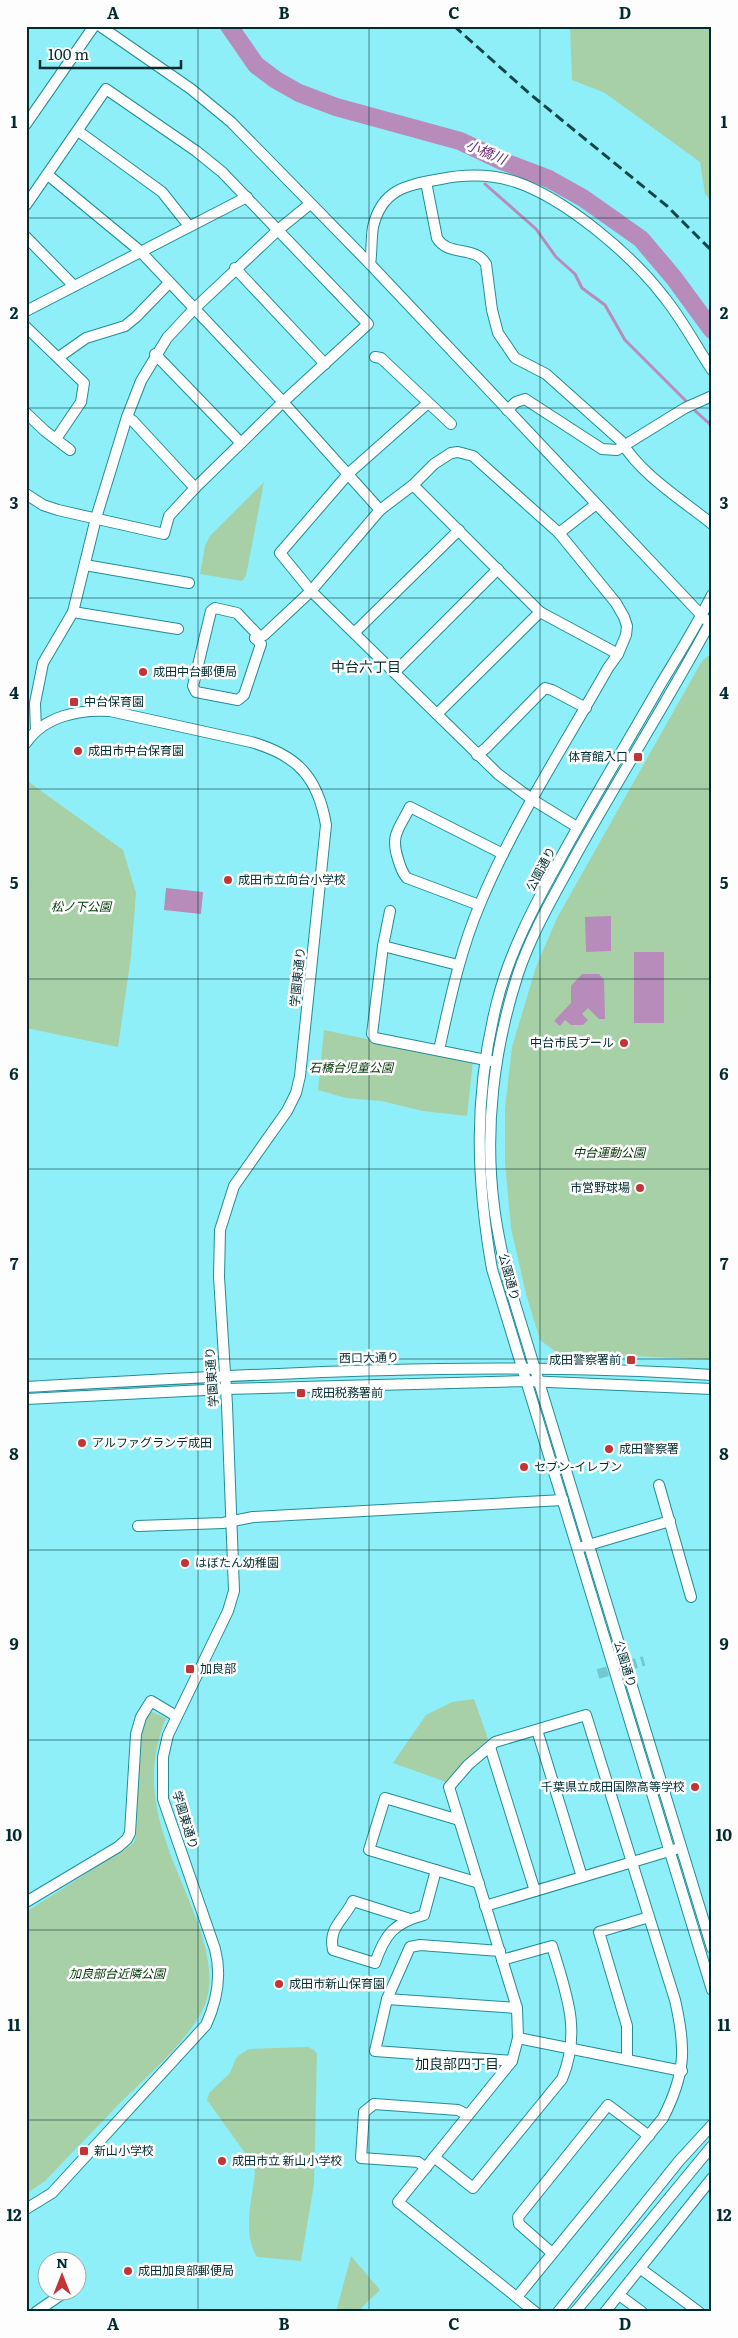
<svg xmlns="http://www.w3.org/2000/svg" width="738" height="2338" viewBox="0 0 738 2338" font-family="Literata,'Noto Sans JP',serif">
<rect width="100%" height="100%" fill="#8eeff8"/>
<g fill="#a8d0a7">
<polygon points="570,26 712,26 712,201 705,194 700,162 605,93 572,80"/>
<polygon points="264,482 246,576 242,581 200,574 205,546 209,537"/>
<polygon points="708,656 712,656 712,1360 556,1352 540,1340 526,1294 511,1228 505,1163 505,1108 512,1047 536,967 557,918 702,661"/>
<polygon points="26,780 123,850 136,893 131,956 118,1047 26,1028"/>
<polygon points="324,1030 473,1061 467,1116 423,1111 381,1101 346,1098 318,1090"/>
<polygon points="474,1699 488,1739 446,1782 393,1763 426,1715 452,1702"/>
<path d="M150 1711 166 1718C136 1791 168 1846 194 1913 204 1939 214 1971 207 1998 198 2033 144 2079 118 2105 94 2130 69 2156 45 2181L26 2194V1912L134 1843 136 1835 140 1735 142 1721Z"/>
<path d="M308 2047 314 2050 317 2054 314 2184 301 2261 257 2257C242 2234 252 2199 255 2173L253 2164 207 2100 209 2093 230 2073 236 2058 242 2053 249 2049Z"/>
<polygon points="351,2256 380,2290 357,2312 336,2312"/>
</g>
<g fill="#b78bba">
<polygon points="166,888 203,892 201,914 164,910"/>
<polygon points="611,916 611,951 586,952 585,917"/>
<rect x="634" y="952" width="30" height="71"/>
<polygon points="582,974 599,974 604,980 605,1019 599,1019 588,1008 582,1014 588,1020 583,1025 571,1025 565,1020 560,1026 554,1021 571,1003 571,986"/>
</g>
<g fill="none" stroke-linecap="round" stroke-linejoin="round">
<g stroke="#b78bba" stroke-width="3">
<polyline points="471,155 473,147"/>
<polyline points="485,184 536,229 556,257 575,274 582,288 605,305 625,340 688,403"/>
<polyline points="692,408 712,426"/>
</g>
<polyline stroke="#b78bba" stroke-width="18" points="229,26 256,65 276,80 299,93 336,107 460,141 502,161 549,179 583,198 641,239 674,278 712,330"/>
<polyline stroke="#72c8d0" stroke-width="10" stroke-dasharray="10 5" stroke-linecap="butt" points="598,1674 644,1661"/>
<g stroke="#218d97" stroke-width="12">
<g id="minor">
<polyline points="100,26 191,89 231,122 370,264 705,619"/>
<polyline points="26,124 94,26"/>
<polyline points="78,131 162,192 189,226"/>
<polyline points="48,175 140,251 283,402 380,510"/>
<path d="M426 182 437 238C448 257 475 245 486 264L492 310 498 333 515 358 546 374 621 441C640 474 682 500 712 524"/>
<polyline points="26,205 106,89 196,151 222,172 368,324 283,402 195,488 169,516 164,534 58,510 43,505 26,494"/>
<polyline points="26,237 74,286"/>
<path d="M370 264C372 252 371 239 373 227 382 188 408 185 441 179 466 174 491 174 516 182 566 199 632 255 664 297 682 319 696 346 712 370"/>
<polyline points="235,268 325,364"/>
<polyline points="26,311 247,197"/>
<polyline points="26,327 84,383 81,402 56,439"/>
<polyline points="155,354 241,443"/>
<polyline points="59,357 86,338 125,326 136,317 169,283"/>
<polyline points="375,357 381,358 451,424"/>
<polyline points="428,403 349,473 280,553 311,591 498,774 533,800 577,827"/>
<polyline points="507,410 516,402 525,399 602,449 617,450 685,408 712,396"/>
<polyline points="26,413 45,431 70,450"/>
<polyline points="127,417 133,421 195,488"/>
<polyline points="413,485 540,612 618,654"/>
<polyline points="559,533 595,505"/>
<polyline points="85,565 189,583"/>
<path d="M712 595C696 627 677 657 659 687 626 745 591 802 559 861 534 906 508 955 496 1006 474 1096 476 1178 492 1269L712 1990"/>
<polygon points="215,608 237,613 259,636 255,638 261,644 244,695 238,700 196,692 193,686 211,611"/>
<polyline points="73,612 178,629"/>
<path d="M712 619C669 699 620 776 576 855 555 894 532 932 518 974 494 1048 484 1129 494 1206 497 1232 503 1258 509 1284L712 1948"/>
<polyline points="355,632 459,530"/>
<path d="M255 638 264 635 311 591 380 510 413 485 434 464 451 453 458 452 473 456 559 533 616 603 624 617 627 626 626 635 618 654 608 668C564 746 514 822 480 904 460 951 450 1000 439 1050"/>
<polyline points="395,672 498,569"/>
<polyline points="437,714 540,612"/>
<polyline points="36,731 35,703 43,663 73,612 96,518 127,417 141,381 167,338 194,309 278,230 310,204"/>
<path d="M26 743C44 716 80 709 110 711L251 742C297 755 318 777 326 825L300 1076 296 1093 287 1111 234 1186 220 1230 219 1277 227 1405 234 1591 228 1611 168 1735 163 1757V1799L215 1949C222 1976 217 2001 206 2025L52 2193 26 2209"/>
<polyline points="477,755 486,748 545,688 552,690 586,708"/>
<path d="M479 905 407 878C402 873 400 866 398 859 390 835 399 829 410 807L503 854"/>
<polyline points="390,911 383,946 372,1034 375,1038 491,1061"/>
<polyline points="383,946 458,965"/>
<path d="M26 1387C254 1374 483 1360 712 1375"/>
<polyline points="26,1399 225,1389 526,1381 712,1389"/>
<polyline points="659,1485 691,1597"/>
<polyline points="138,1526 223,1523 253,1517 563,1500"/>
<polyline points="582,1547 670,1521"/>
<polyline points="537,1730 582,1877"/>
<polyline points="490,1747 535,1891"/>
<polyline points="459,1820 385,1798 369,1850 479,1883"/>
<polyline points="26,1902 118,1847 127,1839 130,1833 136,1734 141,1717 151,1701 176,1716"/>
<polyline points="485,1906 676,1849"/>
<path d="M410 1919 353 1901C344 1920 328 1927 333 1950L375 1963C385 1934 394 1923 424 1915L436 1870"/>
<polyline points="500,1951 420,1945 410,1947 387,1999 375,2051 512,2061"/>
<polyline points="387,1999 517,2008"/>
<polyline points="518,2038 682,2071"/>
<polyline points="627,2060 627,2026 599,1932 649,1917"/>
<path d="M434 2157 473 2188 562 2079C582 2031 566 1993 552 1946L502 1960"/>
<polyline points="426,2168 418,2162 361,2158 364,2112 374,2104 458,2110 468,2115"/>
<polyline points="552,2253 519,2224 518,2217 608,2105 649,2136"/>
<polyline points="641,2269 699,2312"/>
<polyline points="619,2295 642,2312"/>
<path d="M517 2297 663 2118C686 2073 686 2048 675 2000L586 1715 495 1742 468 1765 449 1787 517 2008 518 2038 512 2061 398 2202 535 2312"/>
<polyline points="36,2312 68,2290"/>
<polyline points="558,2312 679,2161 712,2125"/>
<polyline points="575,2312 712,2146"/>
<polyline points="605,2312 712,2178"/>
</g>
</g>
<use href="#minor" stroke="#fff" stroke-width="10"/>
<polyline stroke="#13464b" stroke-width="3" stroke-dasharray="10 5" stroke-linecap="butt" points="454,26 530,94 667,206 712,251"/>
</g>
<path fill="none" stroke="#002c30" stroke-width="1" stroke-opacity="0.55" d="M198 26V2312M369 26V2312M540 26V2312M26 218H712M26 408H712M26 598H712M26 789H712M26 979H712M26 1169H712M26 1359H712M26 1550H712M26 1740H712M26 1930H712M26 2120H712"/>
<g fill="#c33438" stroke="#fdfdfd" stroke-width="2">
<circle cx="143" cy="672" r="5"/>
<rect x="69" y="697" width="10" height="10" rx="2.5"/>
<circle cx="78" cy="751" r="5"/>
<rect x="633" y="752" width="10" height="10" rx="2.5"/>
<circle cx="228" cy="880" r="5"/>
<circle cx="624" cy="1043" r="5"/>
<circle cx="640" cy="1188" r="5"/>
<rect x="626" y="1355" width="10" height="10" rx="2.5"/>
<rect x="296" y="1388" width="10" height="10" rx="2.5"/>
<circle cx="82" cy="1443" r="5"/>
<circle cx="609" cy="1449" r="5"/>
<circle cx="524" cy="1467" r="5"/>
<circle cx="185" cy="1563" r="5"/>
<rect x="185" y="1664" width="10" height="10" rx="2.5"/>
<circle cx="695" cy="1787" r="5"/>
<circle cx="279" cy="1984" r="5"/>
<rect x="79" y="2146" width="10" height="10" rx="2.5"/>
<circle cx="222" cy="2161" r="5"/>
<circle cx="128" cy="2271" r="5"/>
</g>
<g text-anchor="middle" stroke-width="5" stroke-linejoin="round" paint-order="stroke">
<g font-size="12" fill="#002c30" stroke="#fdfdfd" text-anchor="start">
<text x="153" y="676">成田中台郵便局</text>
<text x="84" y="706">中台保育園</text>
<text x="88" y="755">成田市中台保育園</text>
<text x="628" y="761" text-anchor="end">体育館入口</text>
<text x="238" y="884">成田市立向台小学校</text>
<text x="614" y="1047" text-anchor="end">中台市民プール</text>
<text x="630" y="1192" text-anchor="end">市営野球場</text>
<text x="621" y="1364" text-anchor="end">成田警察署前</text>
<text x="311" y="1397">成田税務署前</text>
<text x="92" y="1447">アルファグランデ成田</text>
<text x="619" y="1453">成田警察署</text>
<text x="534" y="1471">セブン-イレブン</text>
<text x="195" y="1567">はぼたん幼稚園</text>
<text x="200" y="1673">加良部</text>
<text x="685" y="1791" text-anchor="end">千葉県立成田国際高等学校</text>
<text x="289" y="1988">成田市新山保育園</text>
<text x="94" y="2155">新山小学校</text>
<text x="232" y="2165">成田市立 新山小学校</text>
<text x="138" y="2275">成田加良部郵便局</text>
</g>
<g font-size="12" fill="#002c30" stroke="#fdfdfd">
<text transform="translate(541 869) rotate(-62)" y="4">公園通り</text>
<text transform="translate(298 977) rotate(-84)" y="4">学園東通り</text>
<text transform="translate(509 1277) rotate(75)" y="4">公園通り</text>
<text transform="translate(369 1358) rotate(-1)" y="4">西口大通り</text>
<text transform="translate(212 1377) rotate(-94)" y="4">学園東通り</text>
<text transform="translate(625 1664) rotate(73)" y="4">公園通り</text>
<text transform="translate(185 1820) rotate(73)" y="4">学園東通り</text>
</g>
<g font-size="12" font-style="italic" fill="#013405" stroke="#fdfdfd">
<text x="81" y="911">松ノ下公園</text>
<text x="351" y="1072">石橋台児童公園</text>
<text x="609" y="1157">中台運動公園</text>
<text x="117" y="1978">加良部台近隣公園</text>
</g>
<g font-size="14" font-style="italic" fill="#6a346f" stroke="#fdfdfd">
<text transform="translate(486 152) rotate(23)" y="5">小橋川</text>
</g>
<g font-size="14" fill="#002c30" stroke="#fdfdfd">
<text x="366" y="672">中台六丁目</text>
<text x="457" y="2069">加良部四丁目</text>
</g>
</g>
<rect width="738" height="2338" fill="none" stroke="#fdfdfd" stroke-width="55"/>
<g transform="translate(62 2276)"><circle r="24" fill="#fdfdfd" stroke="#98a9ab"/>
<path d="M0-4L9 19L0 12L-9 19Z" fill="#c33438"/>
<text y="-8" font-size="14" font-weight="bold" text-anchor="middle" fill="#002c30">N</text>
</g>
<path d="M40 60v8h141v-8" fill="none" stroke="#002c30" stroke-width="2.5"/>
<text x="48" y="60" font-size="15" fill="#002c30" stroke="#fdfdfd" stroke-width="4" paint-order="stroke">100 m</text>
<rect x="28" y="28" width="682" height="2282" fill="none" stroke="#002c30" stroke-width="2"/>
<g font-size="16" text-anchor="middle" font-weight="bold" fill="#002c30">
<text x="113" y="19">A</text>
<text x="284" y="19">B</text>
<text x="454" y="19">C</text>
<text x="625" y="19">D</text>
<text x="14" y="128">1</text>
<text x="724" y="128">1</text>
<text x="14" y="319">2</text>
<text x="724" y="319">2</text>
<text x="14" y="509">3</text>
<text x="724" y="509">3</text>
<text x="14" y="699">4</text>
<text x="724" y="699">4</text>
<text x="14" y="889">5</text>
<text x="724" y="889">5</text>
<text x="14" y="1080">6</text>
<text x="724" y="1080">6</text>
<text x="14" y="1270">7</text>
<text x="724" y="1270">7</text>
<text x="14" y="1460">8</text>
<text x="724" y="1460">8</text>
<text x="14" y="1650">9</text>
<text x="724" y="1650">9</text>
<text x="14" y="1841">10</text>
<text x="724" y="1841">10</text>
<text x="14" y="2031">11</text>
<text x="724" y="2031">11</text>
<text x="14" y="2221">12</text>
<text x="724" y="2221">12</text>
<text x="113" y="2330">A</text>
<text x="284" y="2330">B</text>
<text x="454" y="2330">C</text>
<text x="625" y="2330">D</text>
</g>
</svg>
